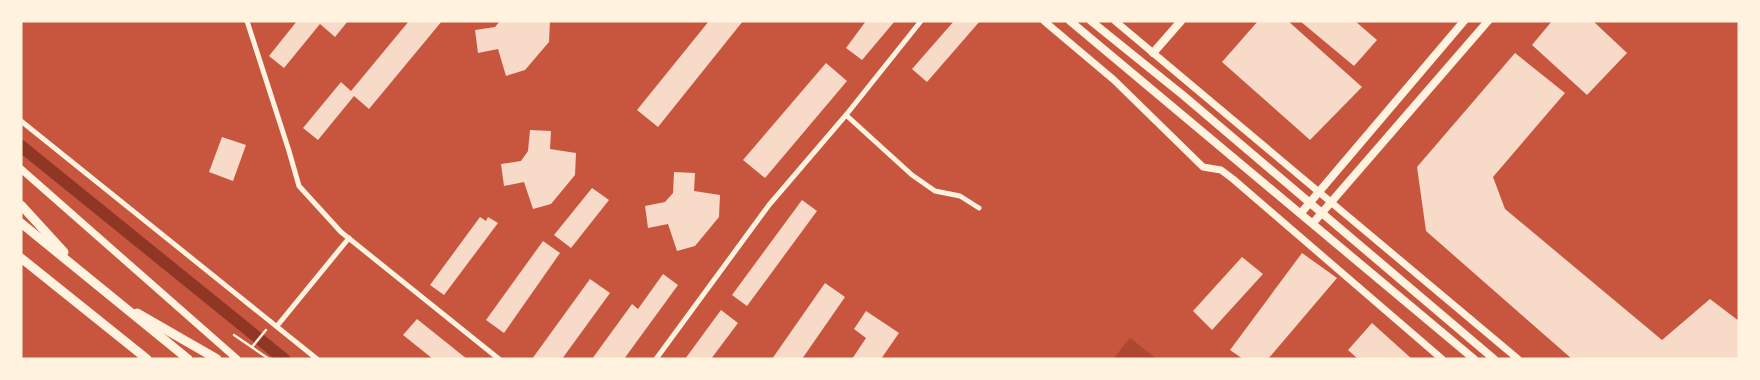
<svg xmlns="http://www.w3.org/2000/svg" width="1760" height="380" viewBox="0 0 1760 380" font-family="'Space Grotesk',sans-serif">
<rect width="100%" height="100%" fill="#c8553d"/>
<polygon fill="#ae4732" points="1130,338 1157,359 1113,359"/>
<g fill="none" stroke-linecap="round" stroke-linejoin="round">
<polyline stroke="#8f3625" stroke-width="12" points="21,146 284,359"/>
</g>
<g fill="#f7dbc8">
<polygon points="297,21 348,21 335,37 320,24 284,68 269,56"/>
<polygon points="409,21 442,21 369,109 354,96 318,140 303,128 341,82 351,91"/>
<polygon points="500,21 550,21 549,42 525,70 506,76 498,49 478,53 475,30 495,27"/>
<polygon points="709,21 743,21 658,127 637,110"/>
<polygon points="866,21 895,21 862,60 846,48"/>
<polygon points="954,21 980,21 927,82 912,69"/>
<polygon points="1258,21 1288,21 1362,87 1310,140 1222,62"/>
<polygon points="1300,21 1355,21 1377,40 1354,66"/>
<polygon points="1552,21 1593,21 1627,53 1587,95 1532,45"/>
<polygon points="1515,53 1565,93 1493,177 1505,209 1662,340 1710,299 1739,321 1739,359 1572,359 1426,231 1417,167"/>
<polygon points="826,63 847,81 765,178 743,160"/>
<polygon points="530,130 551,131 550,149 576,153 575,175 551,204 533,209 524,182 504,186 501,164 521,161 528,151"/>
<polygon points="222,137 246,145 233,181 209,172"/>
<polygon points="674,172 695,173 694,191 720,195 719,217 695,246 677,251 668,224 648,228 645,206 665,202 673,193"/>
<polygon points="592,188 609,200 571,248 554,235"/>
<polygon points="802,200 817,211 747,306 732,295"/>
<polygon points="480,217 486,221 488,217 498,223 444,295 430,285"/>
<polygon points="543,241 560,253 504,333 486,320"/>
<polygon points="1302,253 1337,278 1268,359 1243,359 1230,350"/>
<polygon points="1242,257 1263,274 1212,330 1193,311"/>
<polygon points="663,274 678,285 624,359 592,359 632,304 638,309"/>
<polygon points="590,279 610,293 562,359 532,359"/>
<polygon points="825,283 845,297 802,359 772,359"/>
<polygon points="721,310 738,323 711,359 685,359"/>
<polygon points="866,311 899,333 881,359 852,359 866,338 854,329"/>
<polygon points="417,319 467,359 433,359 403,335"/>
<polygon points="1372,323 1412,359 1358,359 1348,350"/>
</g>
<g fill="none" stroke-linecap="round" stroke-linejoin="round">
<g stroke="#fff3e0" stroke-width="2.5">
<polyline points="234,335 269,359"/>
<polyline points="252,347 266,330"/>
</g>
<g stroke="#fff3e0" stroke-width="5">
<polyline points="247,21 289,151 299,186 341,232 499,359"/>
<polyline points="846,115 912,175 935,191 960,196 979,208"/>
<polyline points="21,121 317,359"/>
<polyline points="277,326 349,238"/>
<polyline points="656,359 769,205 846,115 921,21"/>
</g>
<g stroke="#fff3e0" stroke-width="7">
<polyline points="1044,21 1114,80 1203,167 1221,170 1233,179 1442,359"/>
<polyline points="1115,21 1518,359"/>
<polyline points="21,169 237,359"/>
</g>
<g stroke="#fff3e0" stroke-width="8">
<polyline points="1070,21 1474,359"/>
<polyline points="1091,21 1184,96 1494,359"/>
<polyline points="1153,53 1181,21"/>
<polyline points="1301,213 1464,21"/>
<polyline points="1313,223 1488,21"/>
</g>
<g stroke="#fff3e0" stroke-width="9">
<polyline points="21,205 64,252"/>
<polyline points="21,223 188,359"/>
<polyline points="21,258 147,359"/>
<polyline points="137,313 217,359"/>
</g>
</g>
<rect width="1760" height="380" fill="none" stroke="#fff3e0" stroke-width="45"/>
</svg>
